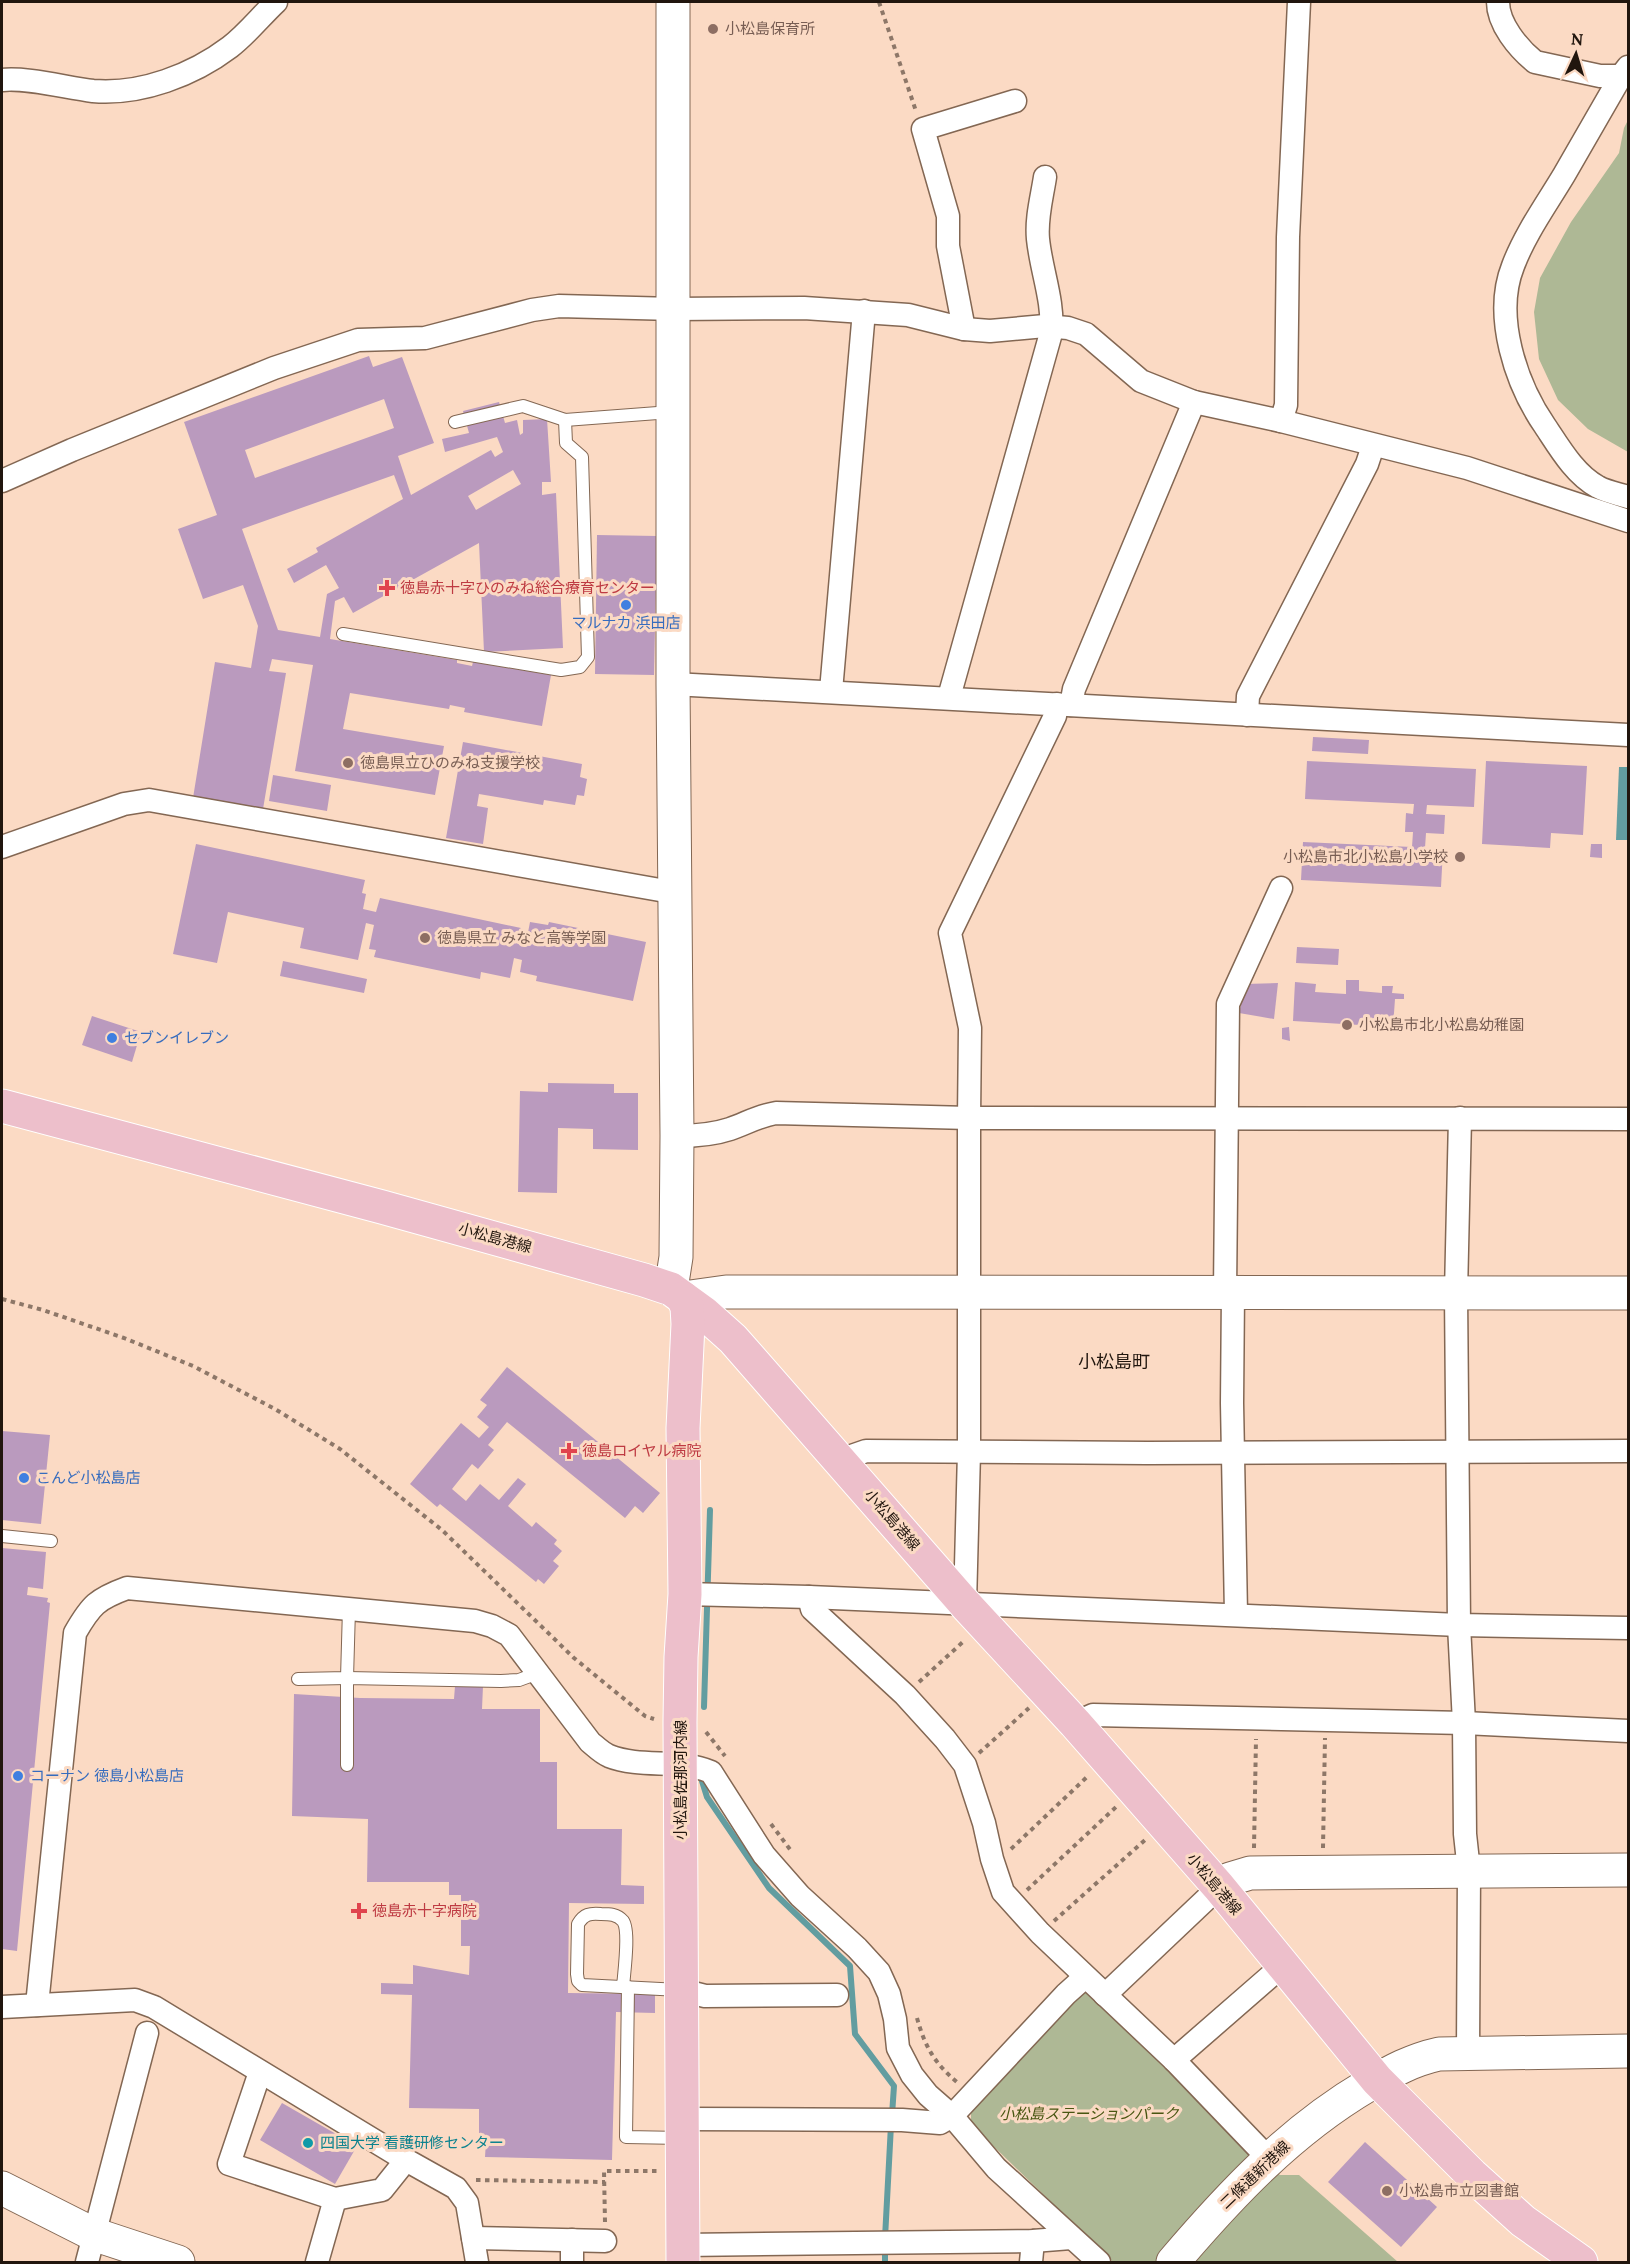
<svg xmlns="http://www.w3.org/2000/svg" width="1630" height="2264" viewBox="0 0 1630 2264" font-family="Lora,'Noto Sans JP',serif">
<rect width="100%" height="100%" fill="#fbdac4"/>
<g fill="#aeb895">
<polygon points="1628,120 1628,452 1588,429 1558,400 1539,359 1534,312 1540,278 1571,222 1619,153 1624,128"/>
<polygon points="1083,1992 1094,1994 1242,2142 1280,2175 1299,2175 1398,2262 1113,2262 982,2135 971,2120 971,2109"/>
</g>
<polygon fill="#629da0" points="1619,767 1628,767 1628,840 1616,840"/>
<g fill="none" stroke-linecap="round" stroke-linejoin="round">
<g stroke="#629da0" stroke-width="6">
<polyline points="704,1707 710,1510"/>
<polyline points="702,1781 707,1797 769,1888 850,1966 855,2034 894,2086 892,2115"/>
<polyline points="885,2238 891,2125"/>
<polyline points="885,2262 885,2248"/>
</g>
</g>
<g fill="#ba9abe" fill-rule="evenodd">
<path d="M369 356 373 367 402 357 434 443 398 456 411 495 491 450 495 457 503 452 497 437 445 452 442 439 469 433 463 411 499 402 505 423 517 420 520 435 523 433V420L547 419 551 482H542V495L556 493 563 648 484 652 479 543 353 613 344 597 335 601 330 639 457 660V663L472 666 473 662 551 675 542 726 464 712 465 708 450 705 449 709 350 693 343 729 444 746 435 795 295 771 313 665 272 659 269 671 286 673 263 809 193 798 215 662 251 668 258 626 243 585 203 599 178 529 217 515 184 422ZM384 399 394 428 255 478 245 450ZM513 470 521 484 476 510 468 496ZM394 475 403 499 316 548 318 552 287 569 294 583 326 565 339 588 327 594 320 637 278 630 242 529Z"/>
<polygon points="597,535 657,536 654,675 595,674"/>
<polygon points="1313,737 1369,740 1368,754 1312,751"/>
<polygon points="463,742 582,764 580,777 587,779 584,796 577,795 575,805 544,800 543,805 479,794 477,806 488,808 483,844 446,838"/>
<polygon points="1307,761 1476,769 1474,807 1427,805 1426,814 1445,815 1444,834 1426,833 1425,848 1443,849 1441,887 1301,880 1303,842 1412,847 1413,832 1405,832 1406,813 1413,814 1414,804 1305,799"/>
<polygon points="1486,761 1587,766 1583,835 1551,833 1550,848 1482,844"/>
<polygon points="273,775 331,785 327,811 269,801"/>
<polygon points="196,844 365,880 362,893 366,894 363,909 376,912 380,898 521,928 518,941 526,943 530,922 548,925 549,922 646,942 633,1001 536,981 537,976 520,972 522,960 514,958 510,978 481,972 480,979 374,957 376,950 369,949 374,925 366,923 358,960 300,948 304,928 228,912 217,963 173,954"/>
<polygon points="1591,844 1602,844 1602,858 1590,857"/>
<polygon points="1297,947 1339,949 1338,965 1296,963"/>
<polygon points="283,961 367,979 364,993 280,976"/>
<polygon points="1346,980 1359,980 1359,991 1382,993 1382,986 1393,986 1392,993 1404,994 1404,999 1395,999 1393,1027 1293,1021 1295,982 1316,984 1315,992 1346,994"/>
<polygon points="1278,983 1274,1019 1239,1013 1245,984"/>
<polygon points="92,1016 141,1032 132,1062 82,1045"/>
<polygon points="1289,1027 1290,1041 1282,1039 1282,1028"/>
<polygon points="548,1083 614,1084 614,1093 638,1093 638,1150 593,1149 593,1129 558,1128 557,1193 518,1192 520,1091 548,1092"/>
<polygon points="507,1367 660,1493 643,1513 635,1506 625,1518 507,1422 488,1445 494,1450 478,1469 472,1464 452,1489 466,1501 480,1484 499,1500 518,1478 526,1484 508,1506 532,1527 536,1522 557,1540 554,1544 562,1551 553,1561 559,1566 544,1584 538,1579 536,1582 440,1504 437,1507 410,1484 461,1423 479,1438 489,1427 477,1417 487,1405 480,1400"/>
<polygon points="2,1431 50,1435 41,1524 2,1520"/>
<polygon points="2,1548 46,1552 43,1589 28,1587 27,1595 48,1598 47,1602 50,1603 17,1951 2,1949"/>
<polygon points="455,1686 483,1686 482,1709 540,1709 540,1762 557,1762 557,1829 622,1829 621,1885 644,1886 644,1904 569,1903 568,1993 655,1994 655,2013 616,2012 612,2160 485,2157 486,2141 479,2141 479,2109 409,2108 412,1995 381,1994 381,1983 413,1984 413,1965 469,1975 470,1946 461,1946 461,1895 449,1895 449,1882 367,1882 368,1819 292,1816 294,1694 360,1698 454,1699"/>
<polygon points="282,2103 357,2146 335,2184 260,2140"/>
<polygon points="1365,2142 1437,2207 1401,2247 1328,2182"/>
</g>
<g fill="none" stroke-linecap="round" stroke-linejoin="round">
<g stroke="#836753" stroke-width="14">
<g id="lane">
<polyline points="455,422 523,406 565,420 671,412"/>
<polyline points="343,634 561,670 580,667 588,657 582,457 566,443 565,420"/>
<polyline points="2,1536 51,1541"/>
<polyline points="298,1679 347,1678 349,1609"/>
<polyline points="347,1765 347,1678 501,1681 519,1680 538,1673"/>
<path d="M623 1987C624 1973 630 1931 623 1921 617 1914 609 1914 601 1914 590 1913 584 1914 578 1924L577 1974 578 1981 582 1985 680 1990"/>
<polyline points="628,1987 626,2137 682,2138"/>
</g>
</g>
<g stroke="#836753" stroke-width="25">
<g id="street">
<path d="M1498 2C1498 24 1518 48 1535 62L1600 76H1621"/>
<path d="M1628 67 1621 76C1602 109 1583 142 1564 175 1546 205 1525 234 1513 266 1493 316 1516 384 1545 426 1559 447 1575 475 1598 487 1607 492 1619 494 1628 497"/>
<path d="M2 80C26 77 67 88 93 91 141 95 193 75 230 47 247 34 261 16 276 2"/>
<polyline points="964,329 948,246 948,216 923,129 1015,101"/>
<polyline points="1281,421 1286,405 1288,237 1299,2"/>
<polyline points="2,481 72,450 274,368 358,340 425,338 532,310 559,306 674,309 804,308 908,315 964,329 990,331 1045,326 1068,328 1086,334 1141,381 1194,402 1281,421 1467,468 1628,521"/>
<polyline points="673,684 1628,735"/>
<polyline points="831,691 864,311"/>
<path d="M949 697 1051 333C1054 301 1041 270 1038 239 1036 218 1042 197 1045 177"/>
<polyline points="1071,705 1074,689 1194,402"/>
<polyline points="1247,715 1248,696 1367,464 1373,446"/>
<polyline points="2,847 124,804 149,800 677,893"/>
<polyline points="1460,1118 1456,1293 1459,1625 1464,1723 1465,1834 1469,1871 1468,2053"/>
<path d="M677 1136C696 1136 712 1135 730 1129 747 1123 758 1116 776 1113L969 1118 1628 1119"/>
<polyline points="1225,1292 1228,1004 1281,888"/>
<polyline points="1233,1292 1232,1403 1236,1614"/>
<polyline points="840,1460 866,1451 1147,1453 1628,1451"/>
<polyline points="685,1594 809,1597 1459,1625 1628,1628"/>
<polyline points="809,1597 812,1609 905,1695 945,1739 965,1765 984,1823 992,1859 1003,1892 1040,1933 1174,2060 1268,2158"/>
<polyline points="965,1604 969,1452 969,1118 970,1028 950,933 1055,716 1057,704"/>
<polyline points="1075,1723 1093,1715 1464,1723 1628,1731"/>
<polyline points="681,1990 705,1996 837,1995"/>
<polyline points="1105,1995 1219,1887"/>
<path d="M37 2005 75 1633C91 1605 97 1599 127 1588L475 1621 492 1626 509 1635 590 1742C596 1747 602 1753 609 1756 642 1769 679 1758 711 1772L764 1855 800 1896 857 1948 879 1972 889 1994 895 2019 898 2048 912 2075 928 2095 952 2116 1066 1994 1085 1977"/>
<polyline points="2,2007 135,2000 154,2007 406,2160 456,2188 467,2203 477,2262"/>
<polyline points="1174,2060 1282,1966"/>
<polyline points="260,2072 229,2164 335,2199 382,2190 406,2160"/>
<polyline points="684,2119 902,2120 940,2123 952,2116 996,2168 1099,2262"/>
<polyline points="473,2238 605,2241"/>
<polyline points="572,2240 572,2262"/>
<polyline points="683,2245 1033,2241 1071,2238"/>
<polyline points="87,2262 147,2033"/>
<polyline points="317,2262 335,2199"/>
<polyline points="1031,2262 1033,2241"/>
</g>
</g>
<g stroke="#836753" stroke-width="35">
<g id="secondary">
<polyline points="671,1289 676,1257 677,1136 673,684 673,2"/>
<polyline points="683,1298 726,1292 1628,1293"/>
<polyline points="1219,1887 1230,1879 1250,1873 1628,1870"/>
<polyline points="2,2188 93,2234 178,2262"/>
<path d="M1173 2262C1231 2194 1290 2131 1368 2085 1392 2071 1412 2060 1439 2054L1628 2051"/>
</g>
</g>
<g stroke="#fff" stroke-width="35">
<g id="primary">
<polyline points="2,1106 382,1207 644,1280 671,1289 704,1313 733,1339 965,1604 1075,1723 1219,1887 1377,2080 1472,2175 1523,2221 1581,2262"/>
<polyline points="683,1298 687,1307 688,1324 683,1428 685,1594 681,1657 680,1722 683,2262"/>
</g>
</g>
<g stroke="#8d7768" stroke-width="4" stroke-dasharray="4.5 4.5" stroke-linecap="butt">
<polyline points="879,2 916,111"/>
<polyline points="2,1299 43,1310 124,1338 193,1366 275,1409 340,1449 442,1530 574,1658 645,1716 654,1719"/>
<polyline points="919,1682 964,1641"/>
<polyline points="706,1732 725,1756"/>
<polyline points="979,1753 1029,1708"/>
<polyline points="771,1824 792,1852"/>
<polyline points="1254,1848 1256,1739"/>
<polyline points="1323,1848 1325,1738"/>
<polyline points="1011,1849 1088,1776"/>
<polyline points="1027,1890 1116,1807"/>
<polyline points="1054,1921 1145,1840"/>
<path d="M917 2018C925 2047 935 2064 958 2083"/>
<polyline points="476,2180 605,2182"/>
<polyline points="605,2222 604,2171 657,2171"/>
</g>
<use href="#lane" stroke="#fff" stroke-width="12"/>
<use href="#street" stroke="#fff" stroke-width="22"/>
<use href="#secondary" stroke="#fff" stroke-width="33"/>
<use href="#primary" stroke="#edbfcb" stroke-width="33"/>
</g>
<g fill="#8d6e63" stroke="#fbdac4" stroke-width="2">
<circle cx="713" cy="29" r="6"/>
<circle cx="348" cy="763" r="6"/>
<circle cx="1460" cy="857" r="6"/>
<circle cx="425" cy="938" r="6"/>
<circle cx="1347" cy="1025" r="6"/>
<circle cx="1387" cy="2191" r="6"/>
</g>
<g fill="#e0444e" stroke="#fbdac4" stroke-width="2">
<path d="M384 579h6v6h6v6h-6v6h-6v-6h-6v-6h6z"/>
<path d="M566 1442h6v6h6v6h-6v6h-6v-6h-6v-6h6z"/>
<path d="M356 1902h6v6h6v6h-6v6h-6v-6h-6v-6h6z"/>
</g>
<g fill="#3f7fe0" stroke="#fbdac4" stroke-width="2">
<circle cx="626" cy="605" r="6"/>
<circle cx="112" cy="1038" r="6"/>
<circle cx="24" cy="1478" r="6"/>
<circle cx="18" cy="1776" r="6"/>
</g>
<circle fill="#0f9aa8" stroke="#fbdac4" stroke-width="2" cx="308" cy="2143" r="6"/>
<g text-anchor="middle" stroke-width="6" stroke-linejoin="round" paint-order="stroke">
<g font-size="15" fill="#785e54" stroke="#fbdac4" text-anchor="start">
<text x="725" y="34">小松島保育所</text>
<text x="360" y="768">徳島県立ひのみね支援学校</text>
<text x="1448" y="862" text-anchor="end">小松島市北小松島小学校</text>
<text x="437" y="943">徳島県立 みなと高等学園</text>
<text x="1359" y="1030">小松島市北小松島幼稚園</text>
<text x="1399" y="2196">小松島市立図書館</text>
</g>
<g font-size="15" fill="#be3a42" stroke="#fbdac4" text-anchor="start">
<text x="400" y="593">徳島赤十字ひのみね総合療育センター</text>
<text x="582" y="1456">徳島ロイヤル病院</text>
<text x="372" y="1916">徳島赤十字病院</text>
</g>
<g font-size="15" fill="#366cbe" stroke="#fbdac4" text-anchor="start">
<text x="626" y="628" text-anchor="middle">マルナカ 浜田店</text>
<text x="124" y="1043">セブンイレブン</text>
<text x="36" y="1483">こんど小松島店</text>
<text x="30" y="1781">コーナン 徳島小松島店</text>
</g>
<g font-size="15" fill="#21160e" stroke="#fbdac4">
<text transform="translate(495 1238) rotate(15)" y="5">小松島港線</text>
<text transform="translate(892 1520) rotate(49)" y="5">小松島港線</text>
<text transform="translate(681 1780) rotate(-90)" y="5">小松島佐那河内線</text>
<text transform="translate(1214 1884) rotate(50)" y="5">小松島港線</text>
<text transform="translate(1255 2175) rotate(-44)" y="5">二條通新港線</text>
</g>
<g font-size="15" font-style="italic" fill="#485611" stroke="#fbdac4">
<text x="1089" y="2119">小松島ステーションパーク</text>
</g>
<g font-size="15" fill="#0d838f" stroke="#fbdac4" text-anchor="start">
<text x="320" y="2148">四国大学 看護研修センター</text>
</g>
<g font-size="18" fill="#21160e" stroke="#fbdac4">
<text x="1114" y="1368">小松島町</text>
</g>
</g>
<rect width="1630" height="2264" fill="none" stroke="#21160e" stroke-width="6"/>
<g transform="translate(1576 54) rotate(4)" stroke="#fbdac4" stroke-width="4.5" paint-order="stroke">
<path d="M0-4.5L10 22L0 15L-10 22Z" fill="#21160e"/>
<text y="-9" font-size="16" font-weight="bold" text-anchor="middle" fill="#21160e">N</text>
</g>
</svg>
